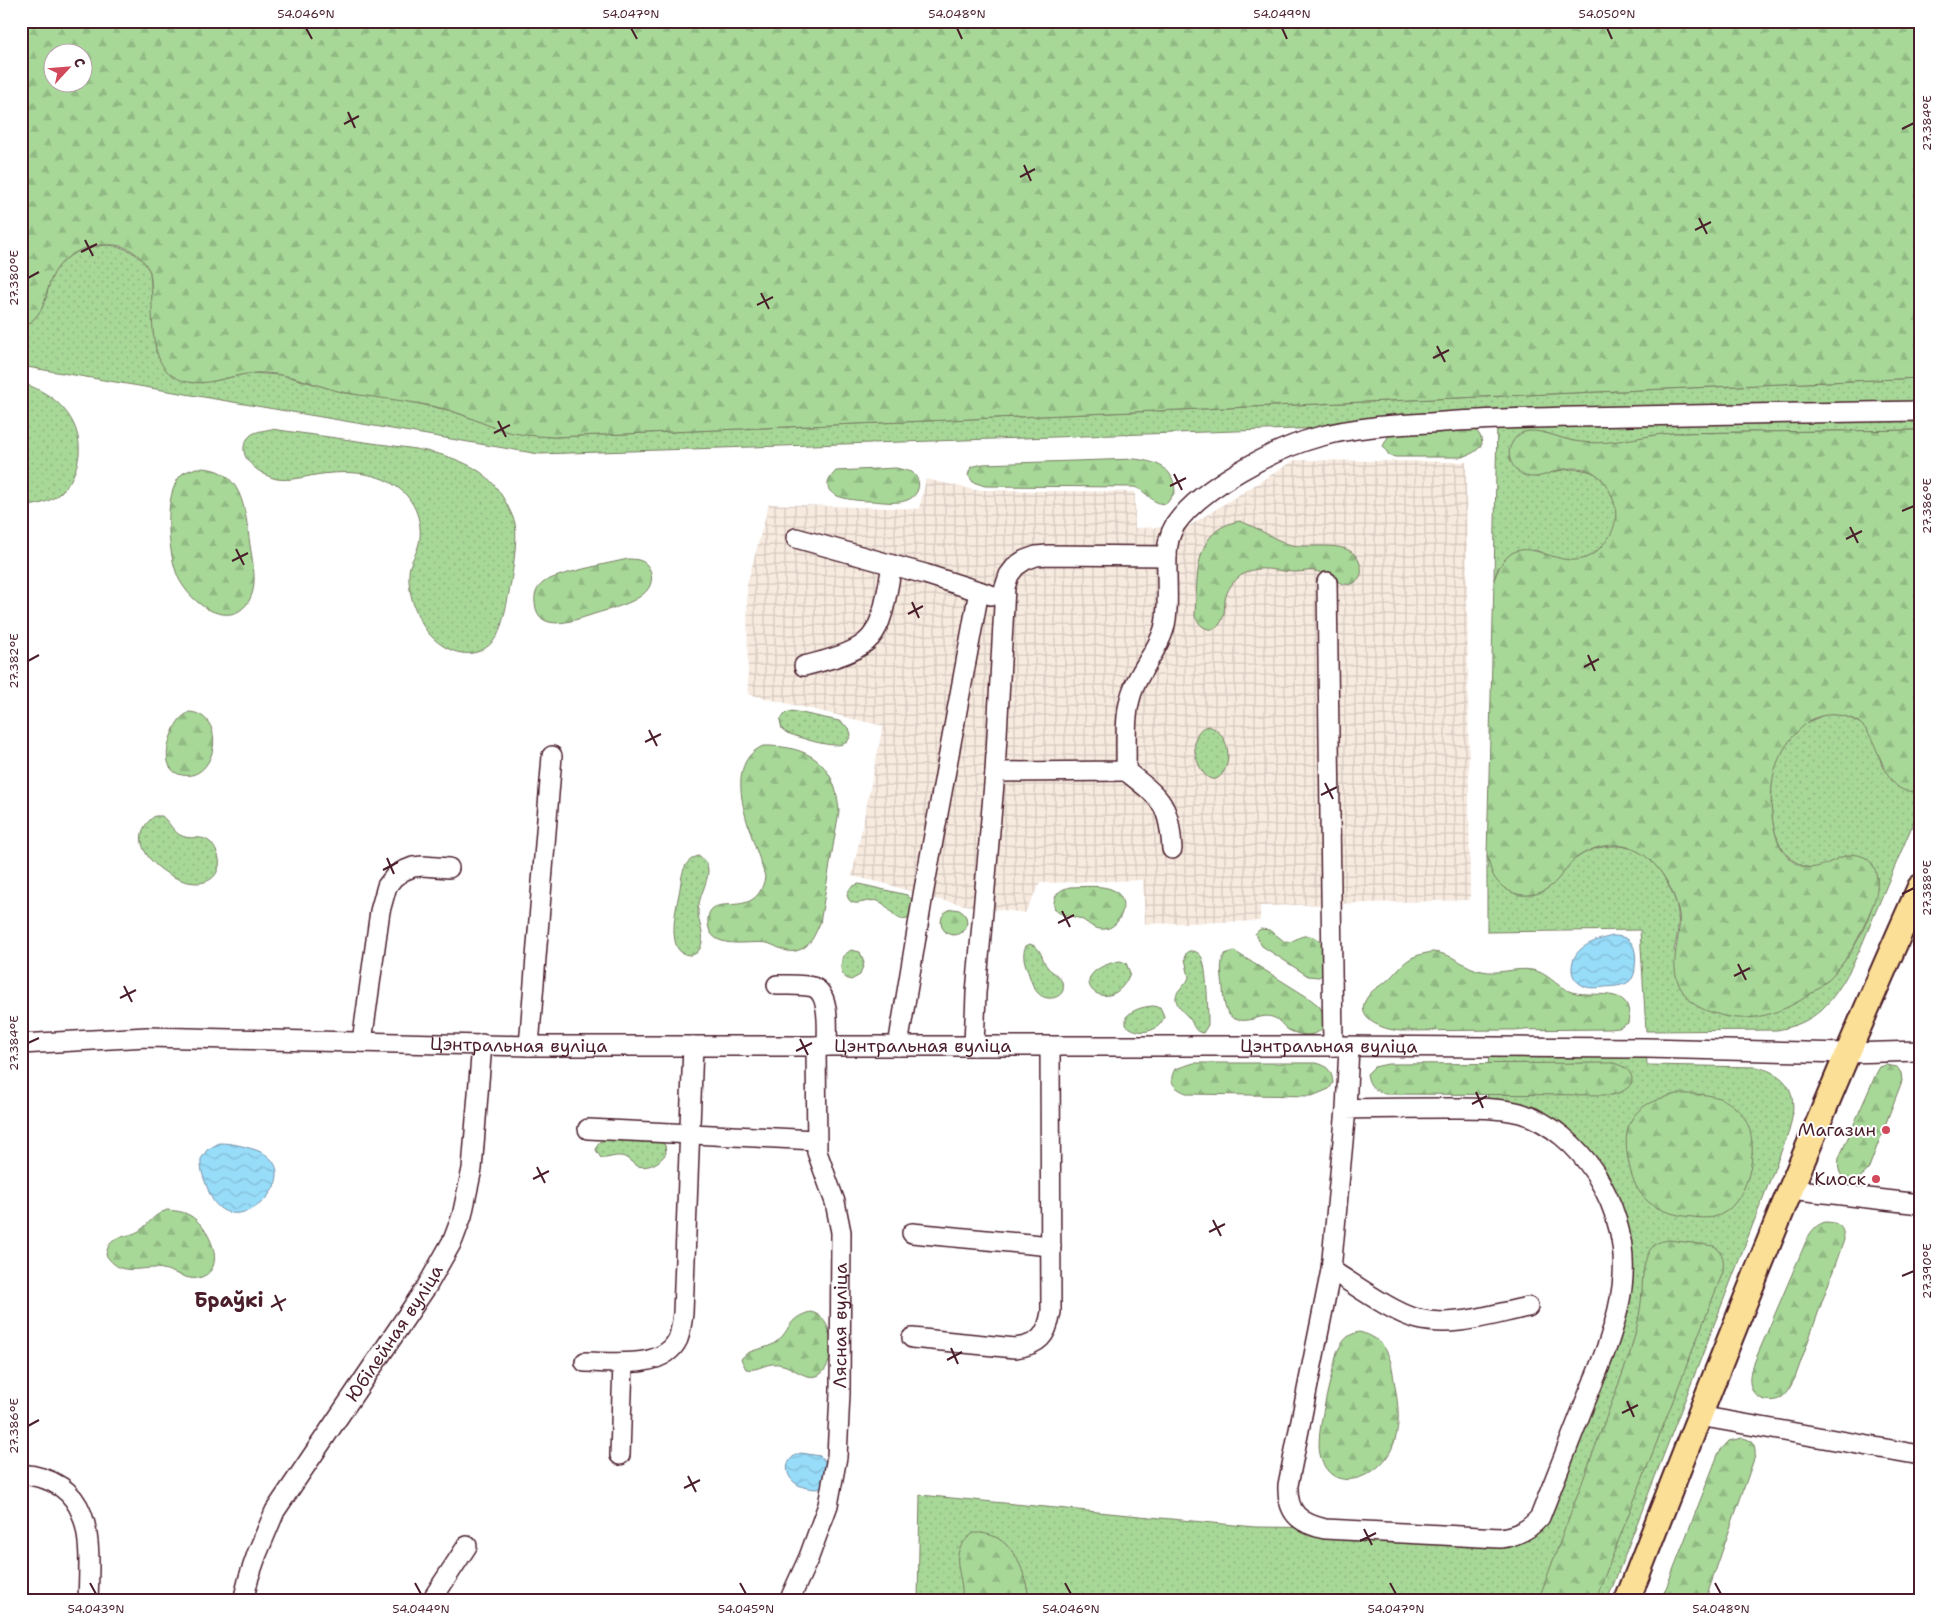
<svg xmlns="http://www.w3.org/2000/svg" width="1941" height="1622" viewBox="0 0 1941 1622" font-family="'Shantell Sans',sans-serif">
<defs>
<pattern id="industrial-grid" width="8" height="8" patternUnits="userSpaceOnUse" patternTransform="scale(1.25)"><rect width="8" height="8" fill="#f7eadf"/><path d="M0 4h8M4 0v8" fill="none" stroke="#d5c8c0"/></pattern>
<pattern id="grass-dots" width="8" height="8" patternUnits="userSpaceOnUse" patternTransform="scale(1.25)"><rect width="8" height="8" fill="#a7d898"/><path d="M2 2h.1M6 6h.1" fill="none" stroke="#91b983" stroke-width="1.8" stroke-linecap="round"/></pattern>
<pattern id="forest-firs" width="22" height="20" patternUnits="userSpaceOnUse" patternTransform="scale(1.25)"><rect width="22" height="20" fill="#a7d898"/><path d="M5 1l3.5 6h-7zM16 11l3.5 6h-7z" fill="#91b983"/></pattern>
<pattern id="water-waves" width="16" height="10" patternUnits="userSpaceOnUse" patternTransform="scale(1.25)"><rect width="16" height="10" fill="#97dcf9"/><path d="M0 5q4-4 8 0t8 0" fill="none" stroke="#84bcd6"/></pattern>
</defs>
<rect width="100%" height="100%" fill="#fff"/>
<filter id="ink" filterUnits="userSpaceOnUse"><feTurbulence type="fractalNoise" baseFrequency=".02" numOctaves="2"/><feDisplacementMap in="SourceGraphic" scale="10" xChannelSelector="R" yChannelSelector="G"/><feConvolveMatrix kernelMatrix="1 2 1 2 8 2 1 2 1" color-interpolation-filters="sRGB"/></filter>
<g filter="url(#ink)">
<polygon fill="url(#industrial-grid)" points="1295,460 1466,462 1470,900 1260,906 1260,921 1145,924 1143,880 1040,883 1025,913 965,905 935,899 887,884 852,876 883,726 748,694 747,584 769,504 919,509 926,479 975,490 1135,492 1135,528 1189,526"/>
<g fill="url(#grass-dots)" stroke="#787c62">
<path d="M107 245C127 247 141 254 150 272L156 353 214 381 249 373 283 375 345 393 397 399 452 411 500 429 528 435 554 437 1920 378V430L1672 433C1652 435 1633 440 1613 443 1590 447 1565 440 1543 432L1535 477C1553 472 1570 466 1588 471 1607 475 1620 505 1616 524 1611 543 1589 563 1568 561 1557 560 1545 554 1535 550L1498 568 1494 580 1497 419 1387 426 539 454 21 366V331C29 324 37 317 42 308 46 300 47 291 50 282 59 256 81 247 107 245Z"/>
<path d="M21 383C54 392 82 419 79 454 77 470 71 484 59 494 49 503 35 505 23 507H21Z"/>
<path d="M271 429C305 434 338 438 372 443 407 448 442 450 474 468 494 479 506 500 514 520 521 536 506 621 497 636 477 667 440 652 424 627 415 613 408 591 409 574 409 563 415 557 418 547 425 525 415 499 397 487 375 470 341 471 315 475 304 477 289 481 277 479 262 476 233 457 248 438 253 431 263 431 271 429Z"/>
<path d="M792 711 839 721 849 728 851 735C850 737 848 741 847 742 836 751 799 737 787 733L782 729 780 720 786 713Z"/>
<path d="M1826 714 1844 715 1863 725 1876 744 1882 766 1914 792 1920 789V807C1906 840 1892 873 1878 906 1864 939 1848 985 1821 1010 1809 1021 1794 1027 1777 1030L1646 1031 1640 930 1487 932V855L1493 874 1517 895C1529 895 1539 895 1549 887 1560 879 1566 864 1578 857 1604 839 1644 842 1661 872 1680 904 1682 915 1674 951L1797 1002C1811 993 1824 983 1836 971 1857 949 1876 908 1877 878L1846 855C1837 860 1827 867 1818 868 1812 869 1805 867 1799 864 1767 848 1767 794 1776 764 1780 751 1797 728 1808 722 1814 719 1820 717 1826 714Z"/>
<path d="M1208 726C1226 731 1233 755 1224 771 1206 803 1178 732 1208 726Z"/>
<path d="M155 816H162C169 822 173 831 180 835 190 841 201 834 210 842 215 847 221 858 219 866 209 913 105 851 155 816Z"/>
<path d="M698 856C704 859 708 864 708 871 708 883 698 897 698 912 698 922 704 932 702 942 701 949 697 955 690 955 665 955 676 908 679 894 681 885 681 873 686 865 689 860 693 858 698 856Z"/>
<path d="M859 884 907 895 915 903 910 918C895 925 890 905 878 901 866 898 851 911 847 895 849 888 852 886 859 884Z"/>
<path d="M1030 944C1043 948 1041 960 1048 968 1053 973 1059 975 1062 982 1069 996 1048 1004 1038 993 1032 987 1030 977 1027 969 1024 961 1022 953 1026 946Z"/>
<path d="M851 950 860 952 864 963 860 975 851 980C839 977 840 966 843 956Z"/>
<path d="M1189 951C1195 951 1199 952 1202 958 1207 968 1208 1012 1208 1025L1203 1033C1194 1032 1194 1025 1190 1019 1183 1011 1169 1001 1180 989 1184 985 1187 983 1189 977L1185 959 1186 953Z"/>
<path d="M1120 961 1126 963 1130 973C1111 1024 1054 974 1120 961Z"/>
<path d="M1153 1006 1160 1007 1164 1016C1160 1033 1138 1036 1126 1025V1017C1134 1009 1142 1007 1153 1006Z"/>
<path d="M1489 1048H1646L1647 1065 1757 1067C1793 1076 1798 1098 1789 1131L1607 1601H918L920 1495 1255 1527 1527 1530 1601 1365 1621 1235 1567 1140 1487 1108Z"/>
<path d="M606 1139 659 1141 665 1145 666 1153C661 1162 649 1169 638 1166 632 1164 628 1157 621 1156 614 1155 608 1159 601 1158L596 1150C597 1143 599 1141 606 1139Z"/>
</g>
<g fill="url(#forest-firs)" stroke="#787c62" fill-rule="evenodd">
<path d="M21 21H1920V378L554 437C535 436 516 435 498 429 482 423 467 416 452 411 417 401 382 399 347 393 324 389 303 378 281 375 270 373 258 372 247 374 223 377 196 391 173 376 145 359 155 301 150 272 143 258 132 247 115 245 87 243 60 254 50 282 47 291 46 300 42 308 37 317 29 324 21 331ZM52 52H82V82H52Z"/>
<path d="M1471 428C1479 432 1481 435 1482 444 1477 452 1471 454 1462 457H1395L1389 455 1383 446 1389 435 1398 431Z"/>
<path d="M1920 430V789C1886 804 1880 742 1863 726 1856 719 1845 715 1835 715 1825 714 1813 717 1806 724 1794 733 1784 747 1778 761 1767 786 1768 842 1791 860 1820 883 1839 845 1864 857 1876 863 1878 877 1877 889 1876 899 1871 909 1867 919 1859 937 1851 954 1838 969 1811 1001 1759 1029 1717 1014 1706 1011 1693 1006 1686 996 1661 964 1687 936 1677 905 1663 860 1626 827 1579 856 1567 864 1561 878 1551 886 1532 902 1504 896 1493 875 1490 869 1489 861 1487 855L1494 580C1519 510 1562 589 1601 547 1613 535 1619 520 1614 502 1605 475 1589 463 1560 470 1551 472 1542 477 1534 477 1517 478 1503 458 1512 443 1524 419 1555 438 1574 441 1609 447 1637 436 1672 433Z"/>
<path d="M1135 459C1157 462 1174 467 1175 492L1167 503C1153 507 1147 490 1134 487L985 486 973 482 968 475 971 467 983 464Z"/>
<path d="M196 468C243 466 245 510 250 545 252 559 256 576 253 590 251 601 243 612 231 614 209 617 187 596 178 577 168 554 162 493 182 474 186 471 192 470 196 468Z"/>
<path d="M896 468 912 472C917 477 920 482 918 489 912 507 886 502 872 501 856 501 809 498 836 471Z"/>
<path d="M1240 521C1257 527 1271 538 1288 544 1309 551 1352 536 1360 564 1362 569 1362 574 1359 578 1348 595 1328 573 1315 571 1308 570 1302 572 1296 572 1283 572 1271 568 1258 569 1241 571 1227 585 1225 601 1224 608 1225 614 1222 620 1215 636 1200 629 1195 616 1198 578 1192 529 1240 521Z"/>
<path d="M628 559C637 559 646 560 650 570 661 600 611 608 591 615 572 621 538 634 535 603 534 596 536 588 543 583 553 574 611 563 628 559Z"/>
<path d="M189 712C228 714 217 782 182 775 157 770 169 733 180 719 182 717 186 714 189 712Z"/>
<path d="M763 746C809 745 836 764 839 811L820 923C815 934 811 946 799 950 787 955 778 946 767 943 749 940 710 952 708 923 706 886 756 926 765 877 757 843 716 767 763 746Z"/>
<path d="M1070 887C1083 887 1103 884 1115 891 1132 902 1119 932 1100 929 1093 928 1089 924 1083 920 1073 914 1048 918 1055 898 1058 891 1063 889 1070 887Z"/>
<circle cx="954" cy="922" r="13"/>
<path d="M1260 929 1270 930 1285 942C1293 943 1297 937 1304 936 1315 934 1325 944 1326 955 1326 960 1324 968 1323 974L1319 977 1308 976 1262 946 1255 934Z"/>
<path d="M1234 951 1309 998 1319 1006 1325 1016C1324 1019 1324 1024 1323 1027 1316 1039 1296 1035 1287 1029 1282 1025 1279 1019 1272 1017 1266 1015 1260 1017 1253 1019 1227 1025 1224 1010 1223 988 1222 977 1219 963 1225 954Z"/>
<path d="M1433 952C1455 954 1464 968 1482 971 1499 975 1516 967 1532 970 1547 972 1556 986 1569 991 1590 1000 1636 982 1628 1023L1619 1028 1609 1029 1401 1031C1383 1030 1350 1018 1369 995 1374 988 1382 985 1388 980 1405 963 1406 956 1433 952Z"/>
<path d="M1194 1063H1316C1327 1065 1332 1071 1333 1083L1329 1089 1312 1096 1189 1094C1175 1089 1167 1083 1175 1069Z"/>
<path d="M1613 1063C1638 1069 1639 1089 1612 1095L1385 1094C1373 1089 1369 1086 1367 1074L1374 1067 1388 1064Z"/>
<path d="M1886 1065 1897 1067 1901 1073 1902 1081 1868 1170C1853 1188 1835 1181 1839 1158L1876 1074 1880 1067Z"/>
<path d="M1677 1094C1694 1094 1711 1093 1726 1101 1733 1105 1741 1112 1745 1119 1762 1146 1748 1209 1714 1217 1704 1219 1694 1217 1684 1216 1648 1210 1634 1194 1628 1159 1620 1118 1639 1102 1677 1094Z"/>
<path d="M167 1210C175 1211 182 1211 189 1215 209 1225 230 1271 198 1278 185 1281 171 1268 155 1268 135 1268 120 1276 106 1255 107 1250 108 1245 113 1241 119 1236 131 1236 139 1231 151 1223 151 1216 167 1210Z"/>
<path d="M1825 1222C1839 1222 1844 1227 1844 1240L1795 1378C1791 1385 1788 1393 1781 1398 1770 1404 1754 1399 1751 1387 1749 1381 1750 1376 1751 1370L1807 1239C1812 1230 1816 1225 1825 1222Z"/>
<path d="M1670 1240 1714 1246C1724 1253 1724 1261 1723 1272L1595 1601H1538L1629 1356C1634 1339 1639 1321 1641 1303 1643 1286 1641 1265 1650 1250 1655 1242 1662 1241 1670 1240Z"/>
<path d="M810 1312C835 1315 838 1364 819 1375 807 1381 794 1368 783 1365 767 1360 759 1372 746 1369L741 1359C750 1347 765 1351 776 1342 791 1331 786 1319 810 1312Z"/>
<path d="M1359 1332C1385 1338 1391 1355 1394 1380 1398 1403 1402 1426 1392 1448 1379 1479 1329 1497 1320 1454 1315 1433 1332 1376 1337 1352 1343 1341 1346 1335 1359 1332Z"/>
<path d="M1742 1438C1752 1439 1756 1446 1755 1456L1705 1601H1661L1719 1452 1729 1441Z"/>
<path d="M974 1533C1011 1531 1026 1569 1029 1601H962C965 1573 944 1553 974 1533Z"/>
</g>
<g fill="url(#water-waves)" stroke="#7890a7">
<path d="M1613 936C1622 936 1631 938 1634 948 1636 954 1636 961 1635 967 1635 986 1619 986 1604 987 1596 988 1588 989 1582 985 1576 982 1572 976 1572 970 1571 947 1595 940 1613 936Z"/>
<path d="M219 1143C232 1143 243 1146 256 1150 316 1171 231 1251 209 1192 205 1181 200 1171 201 1159L207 1150Z"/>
<path d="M801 1453 820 1456 827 1464 824 1486C818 1490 814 1489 808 1488 785 1485 779 1459 801 1453Z"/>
</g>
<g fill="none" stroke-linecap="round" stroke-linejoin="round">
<g stroke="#4a1f2b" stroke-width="22">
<g id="minor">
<polyline points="796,538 925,574 991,595"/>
<polyline points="1327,582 1333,1046"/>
<path d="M804 666C880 647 879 639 892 565"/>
<path d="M1126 771C1161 799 1169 802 1172 849"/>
<path d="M995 772 1126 771C1127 744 1123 713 1134 687 1142 667 1158 650 1164 629 1170 608 1166 578 1167 556"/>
<path d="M777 985C788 985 803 984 813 987 831 994 827 1030 827 1046"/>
<polyline points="362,1042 380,911 387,886 394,877 403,871 413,867 423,866 449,868"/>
<path id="s1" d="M21 1044 147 1037 529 1046H1333L1646 1048 1847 1053 1920 1051"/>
<polyline points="529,1046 552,756"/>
<polyline points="898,1046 923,895 979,591"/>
<path d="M974 1046 976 993 995 772 1005 587 1009 575 1016 566 1025 560 1036 556 1048 555 1167 556C1167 545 1169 535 1175 525 1201 487 1274 449 1318 437 1354 427 1393 425 1430 423 1479 419 1527 418 1576 417 1690 415 1805 413 1920 411"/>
<path d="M1346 1109 1331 1270 1288 1485C1287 1513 1299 1523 1325 1529L1500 1538C1517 1536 1529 1530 1540 1517 1555 1478 1571 1439 1586 1400 1619 1319 1646 1256 1595 1173 1578 1147 1551 1122 1520 1113 1495 1107 1469 1108 1444 1108 1411 1108 1379 1108 1346 1109L1349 1047"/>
<polyline points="588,1129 816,1140"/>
<polyline points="1790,1189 1920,1204"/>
<polyline points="912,1233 1051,1246"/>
<path d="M1331 1270C1354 1284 1393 1313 1418 1319 1454 1328 1493 1314 1528 1307"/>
<path d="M912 1338 1015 1348C1039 1345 1047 1336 1051 1312L1050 1046"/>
<path d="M585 1362C612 1362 664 1370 678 1339 681 1331 682 1322 683 1313L693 1046"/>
<polyline points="1699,1416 1920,1455"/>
<polyline points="620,1455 623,1363"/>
<path d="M21 1474C96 1481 90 1543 88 1601"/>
<path id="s2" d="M243 1601 249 1577 257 1554 275 1511 427 1286 453 1240 462 1216 472 1169 482 1044"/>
<polyline points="431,1601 467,1546"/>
<path id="s3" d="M789 1601 809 1557 828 1505 837 1457 840 1393 841 1232 835 1202 817 1152 816 1046"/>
</g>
</g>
<g stroke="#4a1f2b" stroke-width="28">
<path id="major" d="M1627 1601C1720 1361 1815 1122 1920 887"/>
</g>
<use href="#minor" stroke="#fff" stroke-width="19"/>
<use href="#major" stroke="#fbdf96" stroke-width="24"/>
</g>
</g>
<path fill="none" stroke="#4a1f2b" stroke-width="2" d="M306 28 312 39M631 28 637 39M957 28 962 39M1282 28 1287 39M1607 28 1612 39M348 112 355 128M344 124 359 116M1902 129 1914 123M1024 165 1031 181M1020 177 1035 169M1699 218 1707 234M1695 230 1711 222M85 240 93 256M81 252 97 244M28 278 39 272M761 293 769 309M757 305 773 297M1437 346 1445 362M1433 358 1449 350M498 421 506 437M494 433 510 425M1174 474 1182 490M1170 486 1186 478M1902 511 1914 506M1850 527 1858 543M1846 539 1862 531M236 549 244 565M232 561 248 553M912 602 919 618M908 614 923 606M1588 655 1595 671M28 661 39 655M1584 667 1599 659M649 730 657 746M645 742 661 734M1325 783 1333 799M1321 795 1337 787M387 858 394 874M383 870 398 862M1902 894 1914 888M1062 911 1070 927M1058 923 1074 915M1738 964 1746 980M1734 976 1750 968M124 986 132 1002M120 998 136 990M800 1039 808 1055M28 1043 39 1038M796 1051 812 1043M1476 1092 1483 1108M1472 1104 1487 1096M537 1167 545 1183M533 1179 549 1171M1213 1220 1221 1236M1209 1232 1225 1224M1902 1276 1914 1271M275 1295 282 1311M271 1307 286 1299M951 1348 958 1364M947 1360 962 1352M1627 1401 1634 1417M1622 1413 1638 1405M28 1426 39 1420M688 1476 696 1492M684 1488 700 1480M1364 1529 1372 1545M1360 1541 1376 1533M90 1583 96 1594M415 1583 421 1594M740 1583 746 1594M1065 1583 1071 1594M1390 1583 1396 1594M1715 1583 1721 1594"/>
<g fill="#d1495b" stroke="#fff" stroke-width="2">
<circle cx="1886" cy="1130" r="5"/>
<circle cx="1876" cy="1179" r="5"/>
</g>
<g text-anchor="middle" stroke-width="4" stroke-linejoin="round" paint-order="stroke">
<g font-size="18" fill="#4a1f2b" stroke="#fff">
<text dy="6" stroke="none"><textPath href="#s1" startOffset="498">Цэнтральная вуліца</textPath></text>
<text dy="6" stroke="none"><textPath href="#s1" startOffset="902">Цэнтральная вуліца</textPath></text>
<text dy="6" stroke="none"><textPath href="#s1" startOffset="1308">Цэнтральная вуліца</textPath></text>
<text dy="6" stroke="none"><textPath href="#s3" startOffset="284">Лясная вуліца</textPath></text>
<text dy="6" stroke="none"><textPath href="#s2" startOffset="310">Юбілейная вуліца</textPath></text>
</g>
<g font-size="18" fill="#4a1f2b" stroke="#fff" text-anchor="end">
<text x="1876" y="1136">Магазин</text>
<text x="1866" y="1185">Киоск</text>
</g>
<g font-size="20" font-weight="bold" fill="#4a1f2b" stroke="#fff">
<text x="229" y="1307">Браўкі</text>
</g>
</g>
<rect width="1941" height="1622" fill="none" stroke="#fff" stroke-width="55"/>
<g transform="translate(68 68) rotate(64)"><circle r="24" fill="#ffffff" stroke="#b7a5aa"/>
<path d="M0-4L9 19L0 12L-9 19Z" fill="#d1495b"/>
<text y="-8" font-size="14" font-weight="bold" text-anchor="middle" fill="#4a1f2b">С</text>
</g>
<rect x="28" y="28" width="1886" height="1566" fill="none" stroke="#4a1f2b" stroke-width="2"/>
<g font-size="12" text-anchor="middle" fill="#4a1f2b">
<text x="306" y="18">54.046°N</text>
<text x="631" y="18">54.047°N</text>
<text x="957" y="18">54.048°N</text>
<text x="1282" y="18">54.049°N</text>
<text x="1607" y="18">54.050°N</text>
<text transform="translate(1927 123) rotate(-90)" y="4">27.384°E</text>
<text transform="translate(14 278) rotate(-90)" y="4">27.380°E</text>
<text transform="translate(1927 506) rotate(-90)" y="4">27.386°E</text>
<text transform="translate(14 661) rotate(-90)" y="4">27.382°E</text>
<text transform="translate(1927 888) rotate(-90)" y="4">27.388°E</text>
<text transform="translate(14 1043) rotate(-90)" y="4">27.384°E</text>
<text transform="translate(1927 1271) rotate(-90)" y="4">27.390°E</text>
<text transform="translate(14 1426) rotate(-90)" y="4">27.386°E</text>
<text x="96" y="1613">54.043°N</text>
<text x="421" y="1613">54.044°N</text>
<text x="746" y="1613">54.045°N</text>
<text x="1071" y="1613">54.046°N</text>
<text x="1396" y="1613">54.047°N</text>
<text x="1721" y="1613">54.048°N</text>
</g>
</svg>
